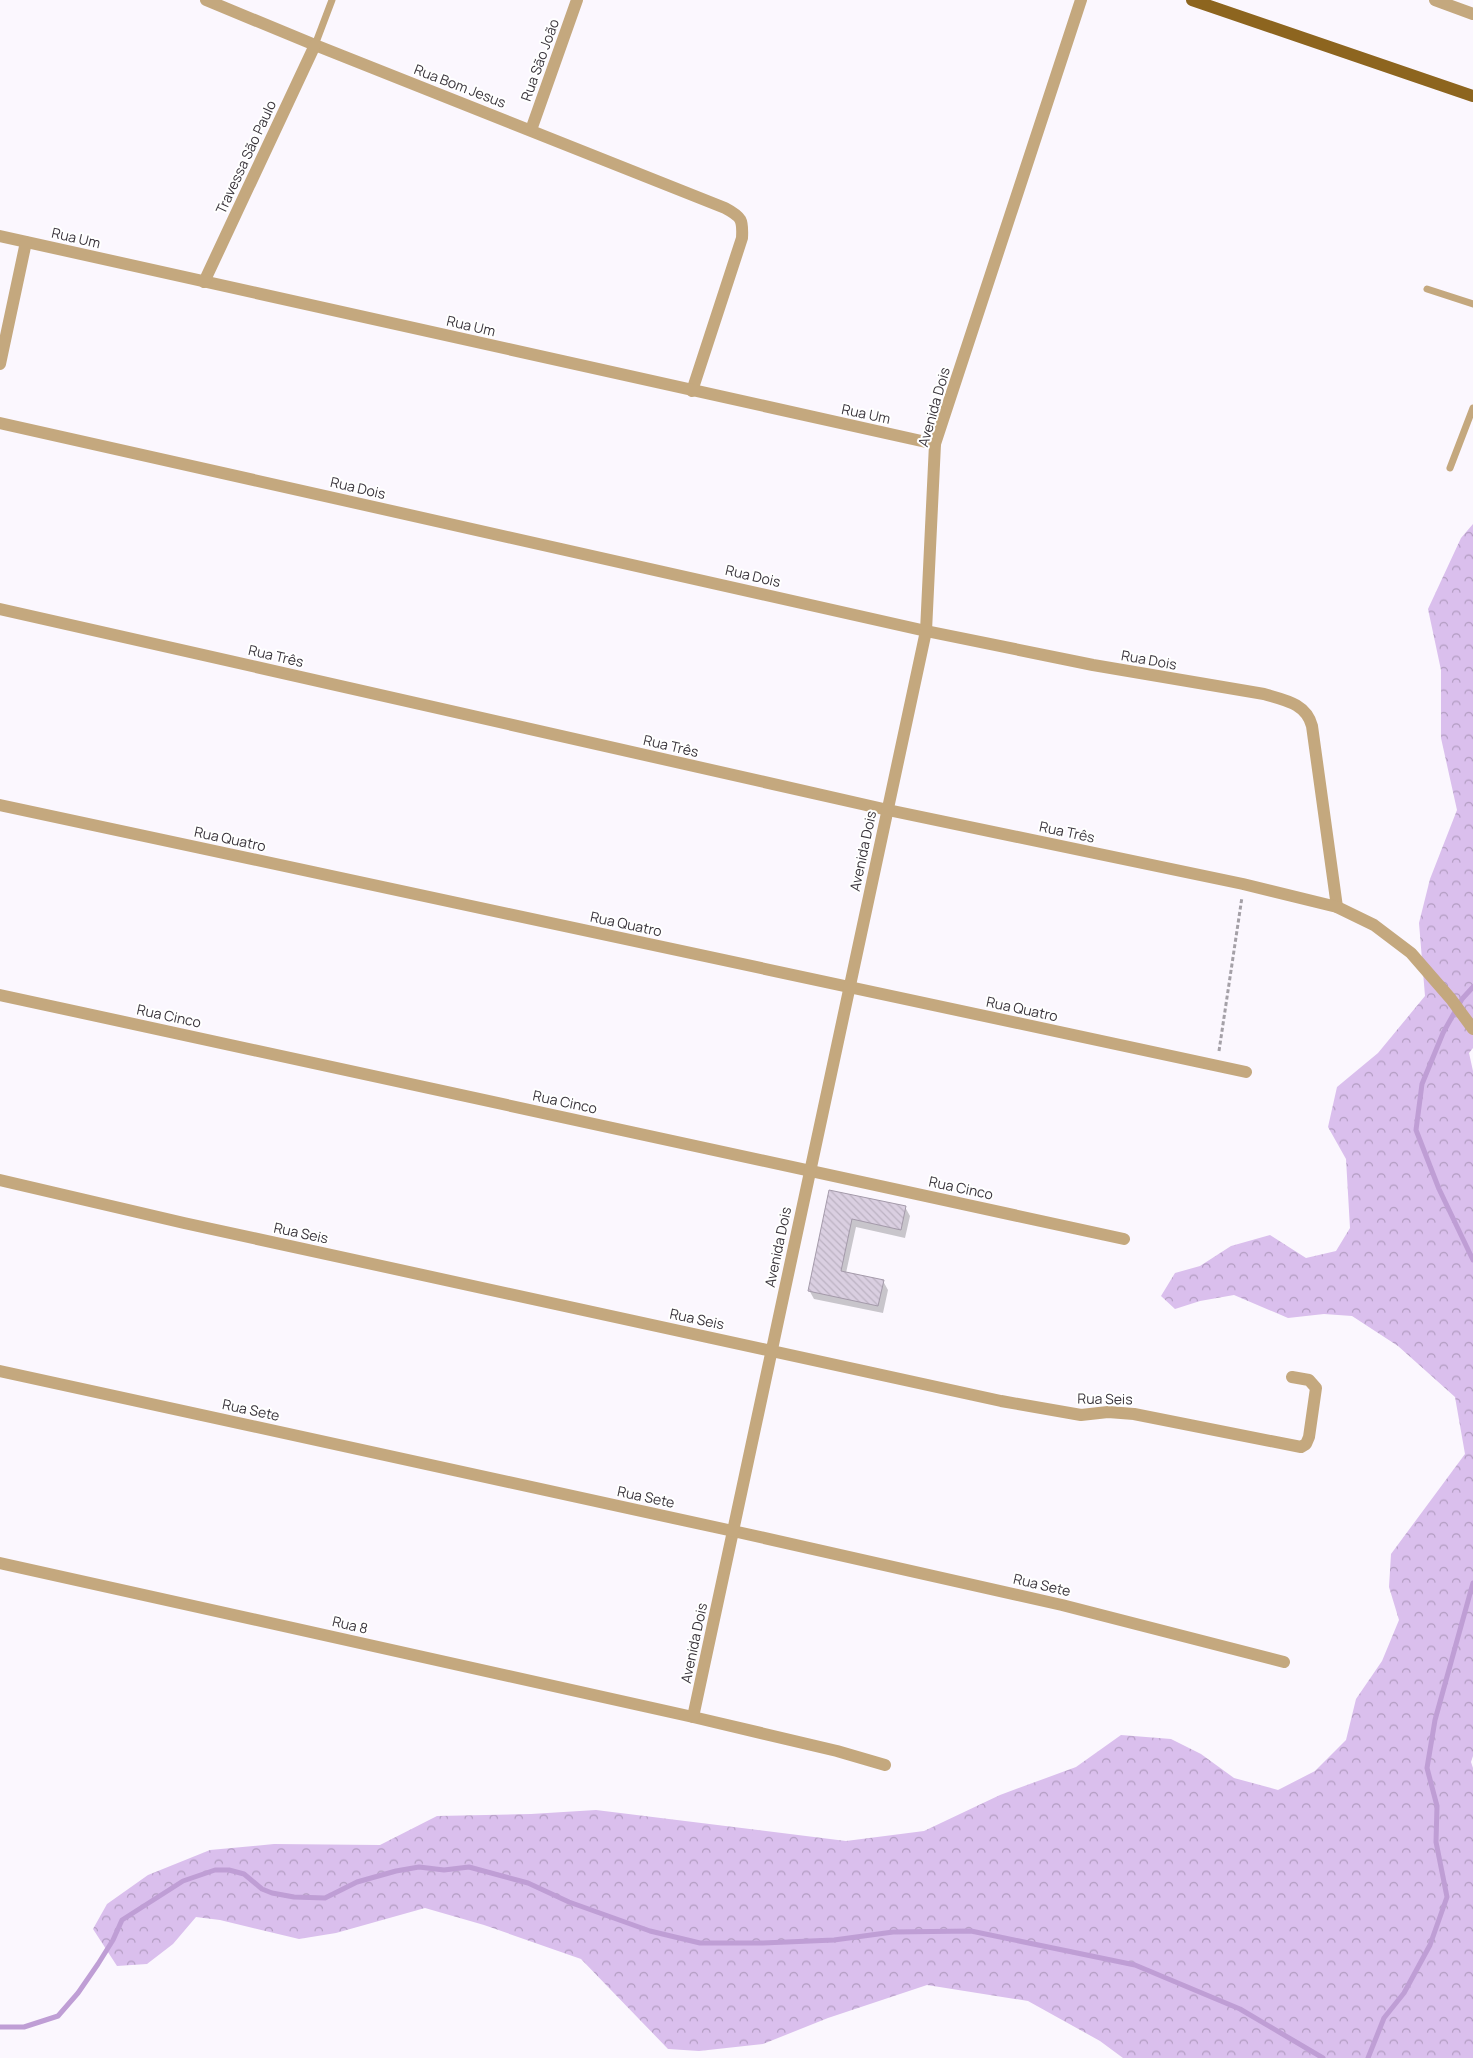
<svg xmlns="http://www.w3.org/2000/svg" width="1473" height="2058" viewBox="0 0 1473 2058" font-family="Manrope,sans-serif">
<defs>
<pattern id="forest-crowns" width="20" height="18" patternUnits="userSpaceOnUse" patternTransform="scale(1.25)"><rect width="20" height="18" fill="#dabfed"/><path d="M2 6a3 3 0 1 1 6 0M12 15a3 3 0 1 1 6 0" fill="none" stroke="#b29cc1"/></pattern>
<pattern id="building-back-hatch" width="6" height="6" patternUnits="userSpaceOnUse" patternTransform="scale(1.25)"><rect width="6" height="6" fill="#dacfe1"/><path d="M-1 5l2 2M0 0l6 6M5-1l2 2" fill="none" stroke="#bcb2c2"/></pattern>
</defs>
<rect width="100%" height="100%" fill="#fbf7fe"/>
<polygon fill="url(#forest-crowns)" points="1473,524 1473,1048 1469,1053 1473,1071 1473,1756 1471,1762 1473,1768 1473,2058 1123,2058 1100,2041 1028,2001 927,1985 828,2018 763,2044 699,2051 668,2049 581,1959 484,1925 425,1908 336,1933 299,1939 220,1920 196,1917 173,1944 147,1964 117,1966 93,1929 107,1904 148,1875 210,1850 274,1844 380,1845 437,1816 531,1814 596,1810 846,1841 924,1831 1000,1795 1076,1767 1121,1735 1171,1739 1201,1754 1234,1778 1278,1790 1315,1771 1346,1740 1356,1699 1382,1661 1399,1620 1389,1587 1391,1554 1465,1454 1455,1397 1398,1346 1352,1316 1324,1314 1288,1318 1234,1295 1200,1301 1175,1309 1161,1296 1175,1273 1200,1266 1231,1246 1270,1235 1306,1258 1336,1251 1350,1228 1346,1159 1328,1127 1337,1087 1378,1053 1425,996 1419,923 1430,879 1457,810 1441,738 1441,670 1428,609 1461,538"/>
<polygon fill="#0003" points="830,1191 905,1207 910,1216 905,1238 856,1227 846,1273 883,1281 888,1290 883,1313 814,1299 809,1290"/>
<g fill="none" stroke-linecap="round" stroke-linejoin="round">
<g stroke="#bf9ed5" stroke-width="5">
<polyline points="1473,987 1462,999 1443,1033 1422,1084 1416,1130 1439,1189 1473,1260"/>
<polyline points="0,2027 24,2027 58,2016 78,1993 98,1964 113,1940 122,1920 183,1881 215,1870 229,1870 244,1874 262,1889 272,1893 294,1897 325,1898 357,1882 396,1871 419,1867 444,1870 469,1867 528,1883 569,1902 650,1931 700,1943 763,1943 834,1940 893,1932 971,1931 1135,1965 1240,2009 1323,2058"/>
<polyline points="1368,2058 1384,2018 1404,1993 1430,1945 1447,1897 1436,1842 1437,1806 1427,1768 1435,1720 1473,1583"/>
</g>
</g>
<polygon fill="url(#building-back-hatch)" stroke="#a49aaa" points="829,1190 906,1206 901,1230 852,1219 841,1271 884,1280 878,1306 808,1291"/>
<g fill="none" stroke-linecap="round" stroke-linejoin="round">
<polyline stroke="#a4a0a7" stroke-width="3" stroke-dasharray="4 2.5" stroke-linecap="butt" points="1219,1051 1242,897"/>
<g stroke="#c4a87e" stroke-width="7">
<polyline points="315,45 332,0"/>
<polyline points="1427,289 1473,304"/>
<polyline points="1450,468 1473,408"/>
</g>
<g stroke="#c4a87e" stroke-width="12">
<path d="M206 0 315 45 725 208C742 217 743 220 742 238L692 391"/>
<polyline points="1435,0 1473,14"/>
<polyline points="531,130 577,0"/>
<polyline points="0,236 935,444"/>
<polyline points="204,282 315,45"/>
<polyline points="0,364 26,242"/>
<path d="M0 423 926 631 1093 665 1264 694C1284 700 1306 703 1312 726L1337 907"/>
<polyline points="0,609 888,810 1243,884 1337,907 1374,925 1411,953 1451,999 1473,1029"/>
<polyline points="0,805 1246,1072"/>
<polyline points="0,995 1124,1239"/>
<polyline points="0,1180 184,1223 1001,1401 1081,1415 1108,1412 1134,1414 1301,1447 1306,1444 1309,1437 1316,1388 1309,1380 1292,1377"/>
<polyline points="0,1563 693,1717 837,1751 885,1765"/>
<polyline points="693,1717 733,1531 1062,1605 1284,1662"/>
</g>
<polyline stroke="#c4a87e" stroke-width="12" points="0,1371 733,1531 926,631 935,444 1081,0"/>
<polyline stroke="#8d651f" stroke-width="12" points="1192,0 1473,96"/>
</g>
<g text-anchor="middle" stroke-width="4" stroke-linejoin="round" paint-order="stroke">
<g font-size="14" fill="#3a353c" stroke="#fff">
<text transform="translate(540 60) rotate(-70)" y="5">Rua São João</text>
<text transform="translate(460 86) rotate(21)" y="5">Rua Bom Jesus</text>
<text transform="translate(246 157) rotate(-65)" y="5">Travessa São Paulo</text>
<text transform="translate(76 238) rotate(13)" y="5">Rua Um</text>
<text transform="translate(471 326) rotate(13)" y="5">Rua Um</text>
<text transform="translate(934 407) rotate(-74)" y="5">Avenida Dois</text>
<text transform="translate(866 414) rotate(12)" y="5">Rua Um</text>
<text transform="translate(358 488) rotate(13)" y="5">Rua Dois</text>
<text transform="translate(753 576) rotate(13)" y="5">Rua Dois</text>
<text transform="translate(276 656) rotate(13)" y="5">Rua Três</text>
<text transform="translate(1149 660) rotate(10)" y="5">Rua Dois</text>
<text transform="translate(671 746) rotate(13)" y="5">Rua Três</text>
<text transform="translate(1067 832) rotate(12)" y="5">Rua Três</text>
<text transform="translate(230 839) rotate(12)" y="5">Rua Quatro</text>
<text transform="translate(863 851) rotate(-78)" y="5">Avenida Dois</text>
<text transform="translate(626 924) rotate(12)" y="5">Rua Quatro</text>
<text transform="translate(1022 1009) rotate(12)" y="5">Rua Quatro</text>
<text transform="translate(169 1016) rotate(12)" y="5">Rua Cinco</text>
<text transform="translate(565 1102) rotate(12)" y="5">Rua Cinco</text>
<text transform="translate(961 1188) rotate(12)" y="5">Rua Cinco</text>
<text transform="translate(301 1233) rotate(12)" y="5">Rua Seis</text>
<text transform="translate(778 1247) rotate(-78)" y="5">Avenida Dois</text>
<text transform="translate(697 1319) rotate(12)" y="5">Rua Seis</text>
<text transform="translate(1105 1399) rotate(1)" y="5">Rua Seis</text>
<text transform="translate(251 1410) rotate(12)" y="5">Rua Sete</text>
<text transform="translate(646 1497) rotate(12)" y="5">Rua Sete</text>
<text transform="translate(1042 1585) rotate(13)" y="5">Rua Sete</text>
<text transform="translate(350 1625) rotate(13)" y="5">Rua 8</text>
<text transform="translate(694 1643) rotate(-78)" y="5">Avenida Dois</text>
</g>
</g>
</svg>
